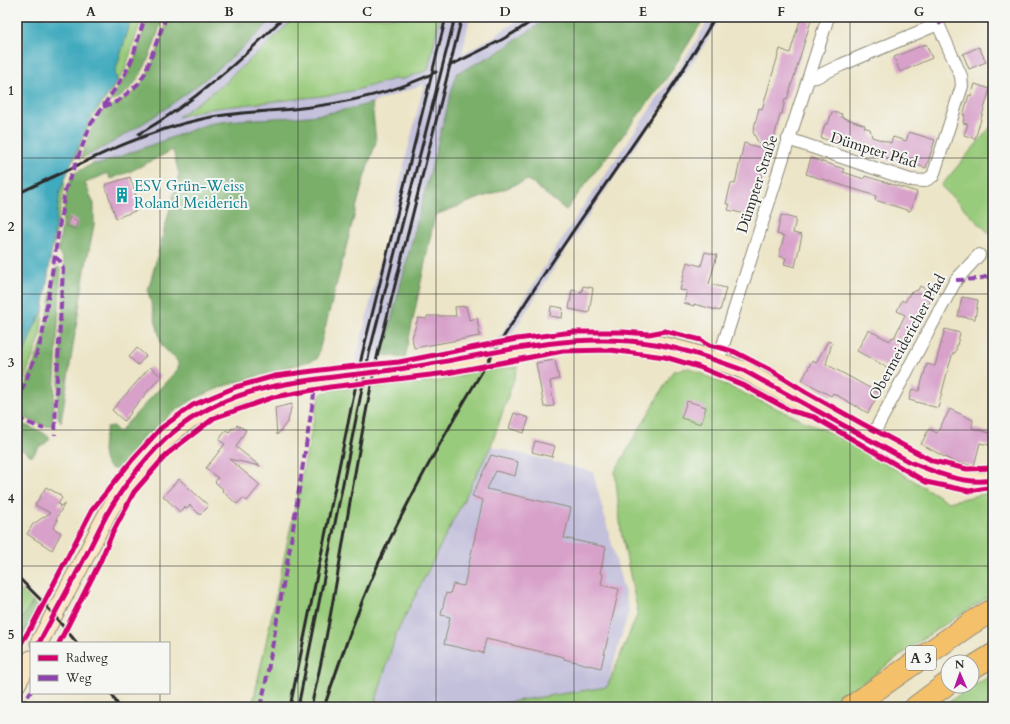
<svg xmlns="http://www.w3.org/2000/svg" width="1010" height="724" viewBox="0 0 1010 724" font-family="Cardo,serif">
<rect width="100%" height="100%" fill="#f6f6f2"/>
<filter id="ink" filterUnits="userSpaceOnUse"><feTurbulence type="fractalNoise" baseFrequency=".025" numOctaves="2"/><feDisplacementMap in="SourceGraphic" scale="8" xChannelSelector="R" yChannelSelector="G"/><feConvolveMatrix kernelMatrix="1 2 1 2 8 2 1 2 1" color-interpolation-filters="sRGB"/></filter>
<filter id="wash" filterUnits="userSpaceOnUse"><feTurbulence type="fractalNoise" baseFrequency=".012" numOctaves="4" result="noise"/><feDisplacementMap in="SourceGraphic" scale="16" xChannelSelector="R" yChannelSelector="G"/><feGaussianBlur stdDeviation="0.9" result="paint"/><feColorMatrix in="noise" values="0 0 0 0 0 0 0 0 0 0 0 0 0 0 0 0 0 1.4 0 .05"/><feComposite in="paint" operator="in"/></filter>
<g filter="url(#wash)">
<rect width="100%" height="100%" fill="#ece5c7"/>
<g fill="#c3c0db">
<polygon points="275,17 295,17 265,47 231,77 228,81 179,117 207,109 331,95 356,90 394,79 403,79 428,70 440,17 470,17 462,54 491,38 523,17 550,17 500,51 456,74 382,355 373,401 366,436 324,686 362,589 384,538 425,457 476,374 578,214 694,45 710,17 721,17 703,47 587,218 518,324 435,462 394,541 372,589 330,707 284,707 291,676 347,397 424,84 372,103 334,112 308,116 225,121 208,124 100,164 92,164 88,156 147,121 180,98 223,65"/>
<polygon points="491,446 593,472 629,610 607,687 477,707 374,707 396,634"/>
</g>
<g fill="#99cb7b" stroke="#627b53">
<polygon points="132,17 142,17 124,73 92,119 75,159 73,160 90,118 117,81 115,72"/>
<polygon points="295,17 440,17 428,70 403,79 394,79 356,90 331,95 207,109 178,117 228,81 230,77 265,47"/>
<polygon points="993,124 993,237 941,186"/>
<polygon points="64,182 65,185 54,244 51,252 60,191"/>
<polygon points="43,311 40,337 36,349 17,397 17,371 34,327"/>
<polygon points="518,367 491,446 396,634 374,707 252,707 317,405 321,394 333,390 441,381 475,371"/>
<polygon points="689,368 856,445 948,502 993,492 993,594 924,638 830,707 612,707 611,706 608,707 477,707 607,687 638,613 621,531 615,471 673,371"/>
<polygon points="17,586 33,602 17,627"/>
<polygon points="993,674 993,701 984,707 942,707 957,696"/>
</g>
<g fill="#7aaf6b" stroke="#526d4b">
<path d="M148 17H163C153 47 142 92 108 103L127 75 134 61Z"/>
<path d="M168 17H275C231 61 182 100 128 133 113 142 97 152 80 159 85 146 93 117 105 110 118 102 130 98 140 85 152 71 163 36 168 17Z"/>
<polygon points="550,17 705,17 669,75 566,210 528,180 435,215 405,358 382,355 456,74 500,51"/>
<path d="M372 103 376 142 364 178 317 359 224 386 196 398 171 414 151 432 119 470C115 469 110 469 107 465 100 456 104 437 107 427L113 426 119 432 178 369V362L162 346 148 291 179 174 173 150 129 172 110 179 108 173 85 183 94 204V225L85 270 61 422 58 417V397L65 266 62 257 58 252 67 191 73 174 92 164H100L208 124C241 118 275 119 309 116 330 113 351 109 372 103Z"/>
<polygon points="57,267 60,268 61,271 53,417 52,424 49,426 45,426 17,415 17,407 44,338 55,272"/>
<polygon points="17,422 42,432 50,438 46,443 40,446 32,456 21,449 17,459"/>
<polygon points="33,602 38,608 17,646 17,627"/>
</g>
<polygon fill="#3faabe" stroke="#356a74" points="20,17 132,17 115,72 117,81 90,118 60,191 43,311 34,327 17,371 17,64 24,46 18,24"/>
<g id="blocks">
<g fill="#d8a1ca">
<polygon points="801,17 812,17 787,100 785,99 782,114 780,114 771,151 768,150 758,192 756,192 750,215 728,210 730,204 726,204 731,183 735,184 744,143 761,148 753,132 759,108 762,109 780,49 790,53"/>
<polygon points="926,44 932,58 900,72 894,57"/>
<polygon points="979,47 986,62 969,69 963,54"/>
<polygon points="975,84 990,89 975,139 964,135 968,124 963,123 965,115 963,115 969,95 971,96"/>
<polygon points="832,112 842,114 841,117 865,125 864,127 870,129 872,137 891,143 893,137 906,141 909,132 935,140 926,168 899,160 898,163 869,154 871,147 848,139 846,146 821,138 825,124 828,124"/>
<polygon points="811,158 844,169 843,172 864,179 865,176 917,192 912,207 910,211 875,200 876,196 806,174"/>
<polygon points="130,177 139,205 136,206 138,210 116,218 105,185"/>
<polygon points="781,215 796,219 793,233 802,235 795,267 784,264 786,258 779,256 784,236 777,234"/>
<polygon points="70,217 78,221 75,229 66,226"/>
<polygon points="705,252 717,255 709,284 726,288 720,311 694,304 694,306 684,303 687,291 680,290 687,262 701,266"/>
<polygon points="583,286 593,288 589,313 569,309 572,290 582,292"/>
<polygon points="920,286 934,294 912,336 908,334 890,369 857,351 868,330 890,341 892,337 894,338 905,315 897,311 902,300 905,302 910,293 918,290"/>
<polygon points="962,297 978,300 975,319 958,316"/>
<polygon points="466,306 469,320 477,318 480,336 414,348 412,338 418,318 427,319 427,316 456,316 455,307"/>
<polygon points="551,306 563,308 562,318 550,316"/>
<polygon points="945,329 960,333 955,353 953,353 948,369 938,408 909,400 912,389 919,391 927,364 935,366"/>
<polygon points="828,341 832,343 826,364 879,393 868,413 833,393 831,396 802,380 812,361 816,363"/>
<polygon points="137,348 146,356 138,365 129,357"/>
<polygon points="555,360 559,379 550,381 554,406 544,407 536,363"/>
<polygon points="150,367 161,376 130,412 131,413 124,421 112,410"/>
<polygon points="687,401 706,407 701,424 681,418"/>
<polygon points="292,404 288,421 277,435 275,408"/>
<polygon points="950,409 973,420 972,428 993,434 993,446 980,443 974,466 952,461 921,444 929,429 937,433"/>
<polygon points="514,413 529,418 524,433 509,428"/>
<polygon points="237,425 246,430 236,447 260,466 229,459 260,485 247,501 243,498 237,504 222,491 223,489 215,482 218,478 206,468 225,444 219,440 226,430 229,432 232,428 234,429"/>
<polygon points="535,441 555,446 552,457 532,452"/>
<polygon points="491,455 518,462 515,476 496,471 487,489 571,508 564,538 606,547 600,573 603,574 601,585 619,589 601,668 564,659 564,657 486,639 483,653 444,644 450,617 441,615 446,593 450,594 453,584 464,586 483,500 472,496"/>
<polygon points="179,479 209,506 200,515 190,505 187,509 185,507 180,512 163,496"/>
<polygon points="46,487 60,495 60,496 62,498 58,504 60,505 59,507 65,503 56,519 58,520 53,528 61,533 52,550 27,534 33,524 50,513 35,505"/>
</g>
</g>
</g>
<g filter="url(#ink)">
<use href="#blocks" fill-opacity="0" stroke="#8c8879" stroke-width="1"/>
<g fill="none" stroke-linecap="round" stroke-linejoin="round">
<g stroke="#8c8879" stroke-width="14">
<g id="street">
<polyline points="788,139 910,180 924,181 933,176 962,86 961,76 938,24 841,65 816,77 809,78"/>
<polyline points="718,361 828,17"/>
<polyline points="870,440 956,280 979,255"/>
</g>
</g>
<g stroke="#8c8879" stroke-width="19">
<g id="secondary">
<path d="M39 643C54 614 70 586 85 557 95 539 103 519 115 501 132 475 156 445 181 426 247 376 334 380 412 367 484 356 555 335 629 341 668 343 707 357 743 370L910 462C937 473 964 485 993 480"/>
<polyline points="17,684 31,659"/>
</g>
</g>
<g stroke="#8c8879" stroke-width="24">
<g id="highway">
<polyline points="972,668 993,655"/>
<polyline points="851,707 970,624 993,610"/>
<polyline points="916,707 948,683"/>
</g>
</g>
<use href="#street" stroke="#fff" stroke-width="12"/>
<use href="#secondary" stroke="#fbe6c3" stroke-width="17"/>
<use href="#highway" stroke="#f4c16a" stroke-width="22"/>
<g stroke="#2b2b2b" stroke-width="3">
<path d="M449 66C479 51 510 38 537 17"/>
<path d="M139 134C193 103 240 61 284 17"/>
<path d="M17 194C77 166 137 133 202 119 232 112 263 112 293 109 342 104 392 94 436 72"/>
<polyline points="17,576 42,601 77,643"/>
<polyline points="111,693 119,707"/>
<polyline points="290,707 362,355 446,17"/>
<polyline points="298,707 369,354 455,17"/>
<path d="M311 707C339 590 352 470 378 353L462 17"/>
<path d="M324 707C343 652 362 596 388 543 439 438 501 337 567 240 617 166 671 94 715 17"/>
</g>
<g stroke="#8e44ad" stroke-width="4" stroke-dasharray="8 4" stroke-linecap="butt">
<polyline points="982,17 993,24"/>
<polyline points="938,24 950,17"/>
<polyline points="103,107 118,101 138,84 145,73 166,17"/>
<polyline points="55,257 60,261 63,269 56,397 55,435"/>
<polyline points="956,280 978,279 993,275"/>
<polyline points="17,402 38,350 42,337 65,190 91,124 125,74 132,59 145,17"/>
<polyline points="17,418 44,429"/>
<polyline points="22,707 31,691"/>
<polyline points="260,707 265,687 291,541 315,388"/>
<polyline points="989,707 993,704"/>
</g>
<g stroke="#f6f6f2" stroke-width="8">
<g id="cycleway">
<path d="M39 643C54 614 70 586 85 557 95 539 103 519 115 501 132 475 156 445 181 426 247 376 334 380 412 367 484 356 555 335 629 341 668 343 707 357 743 370L910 462C937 473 964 485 993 480"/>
<polyline points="59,643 100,562 112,534 134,492 167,454 214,418 274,397 330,387 447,373 563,351 610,350 665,357 699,367 743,385 791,411 814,417 926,482 969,491 993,487"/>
<polyline points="17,650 33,624 92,510 133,459 161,428 193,405 236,387 275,376 336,368 399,362 517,339 573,332 623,332 649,334 665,331 701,340 708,345 722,348 735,352 772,371 806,392 861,423 933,461 967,469 993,468"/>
</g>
</g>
<use href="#cycleway" stroke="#d6006c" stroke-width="5"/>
</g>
</g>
<path fill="none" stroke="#2b2b2b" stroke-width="1" stroke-opacity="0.55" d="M160 17V643M298 17V707M436 17V707M574 17V707M712 17V707M850 17V707M17 158H993M17 294H993M17 430H993M17 566H993M160 693V707"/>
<defs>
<g id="building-bare" transform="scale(1.2)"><path d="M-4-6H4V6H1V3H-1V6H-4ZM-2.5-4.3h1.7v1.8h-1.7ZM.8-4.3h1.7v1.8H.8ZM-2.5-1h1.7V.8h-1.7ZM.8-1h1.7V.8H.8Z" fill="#0f9aa8" stroke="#f6f6f2" stroke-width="2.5" paint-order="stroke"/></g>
</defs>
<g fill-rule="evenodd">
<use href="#building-bare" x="122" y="195"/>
</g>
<g text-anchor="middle" stroke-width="4" stroke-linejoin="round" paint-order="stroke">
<rect fill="#f6f6f2" stroke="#686867" stroke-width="1" x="906" y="646" width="30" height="24" rx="3"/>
<g font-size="14" font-weight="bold" fill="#2b2b2b">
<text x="921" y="663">A 3</text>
</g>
<g font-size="15" fill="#2b2b2b" stroke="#f6f6f2">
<text transform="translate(874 150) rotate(17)" y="5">Dümpter Pfad</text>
<text transform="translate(757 184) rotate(-72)" y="5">Dümpter Straße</text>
<text transform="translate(907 337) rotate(-61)" y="5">Obermeidericher Pfad</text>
</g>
<g font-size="15" fill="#0d838f" stroke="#f6f6f2" text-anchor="start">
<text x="134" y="191">ESV Grün-Weiss<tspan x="134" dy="17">Roland Meiderich</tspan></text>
</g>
</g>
<rect width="1010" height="724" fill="none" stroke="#f6f6f2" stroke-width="44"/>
<rect x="30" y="642" width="140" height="52" fill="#f6f6f2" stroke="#a5a5a2"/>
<rect x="38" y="655" width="20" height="6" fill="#d6006c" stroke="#a5a5a2"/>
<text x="66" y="662" font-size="12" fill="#2b2b2b">Radweg</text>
<rect x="38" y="675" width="20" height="6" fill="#8e44ad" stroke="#a5a5a2"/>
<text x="66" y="682" font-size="12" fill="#2b2b2b">Weg</text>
<g transform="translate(960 674) rotate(358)"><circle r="19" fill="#f6f6f2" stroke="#a5a5a2"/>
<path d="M0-3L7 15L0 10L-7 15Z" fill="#b5179e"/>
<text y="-6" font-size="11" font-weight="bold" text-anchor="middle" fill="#2b2b2b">N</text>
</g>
<rect x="22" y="22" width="966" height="680" fill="none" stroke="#2b2b2b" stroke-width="1.5"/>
<g font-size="13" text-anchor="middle" font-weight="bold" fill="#2b2b2b">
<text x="91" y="16">A</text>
<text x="229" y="16">B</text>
<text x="367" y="16">C</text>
<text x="505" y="16">D</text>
<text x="643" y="16">E</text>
<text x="781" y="16">F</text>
<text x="919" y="16">G</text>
<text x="11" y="95">1</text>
<text x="11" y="231">2</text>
<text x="11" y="367">3</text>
<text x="11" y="503">4</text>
<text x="11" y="639">5</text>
</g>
</svg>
